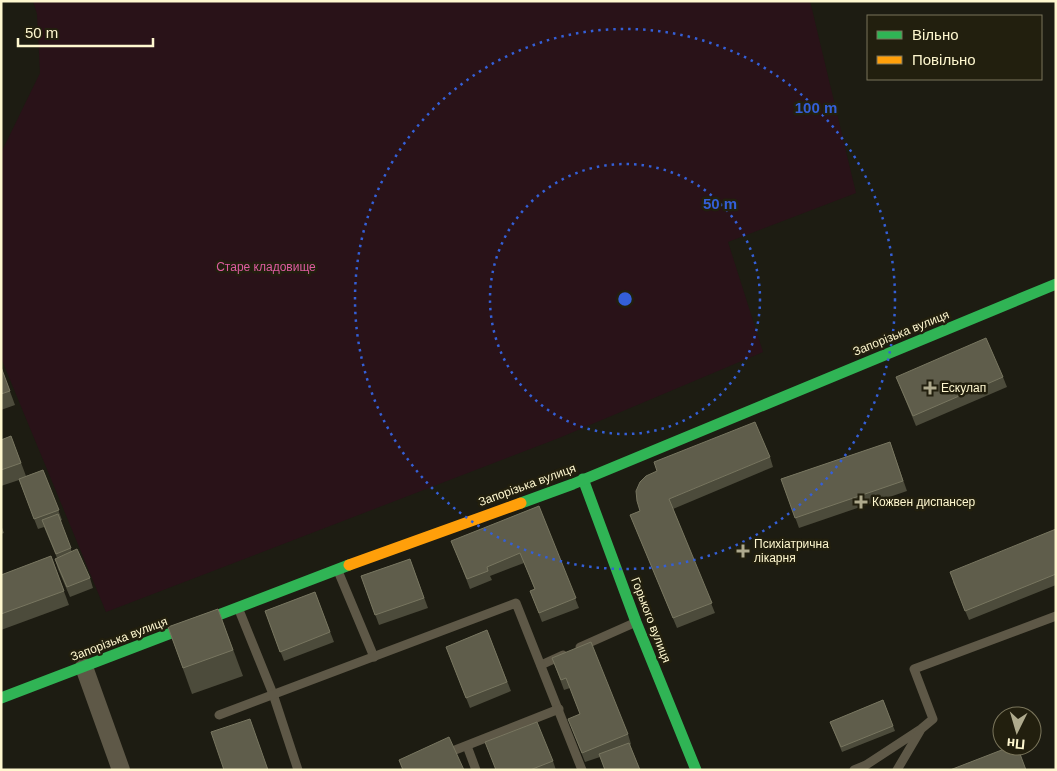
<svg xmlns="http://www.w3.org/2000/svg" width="1057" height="771" viewBox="0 0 1057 771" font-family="Helvetica,sans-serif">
<rect width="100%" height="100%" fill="#1d1c12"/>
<polygon fill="#291218" points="33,1 810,1 856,193 728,242 763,352 559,438 106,612 1,358 1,153 40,73 37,14"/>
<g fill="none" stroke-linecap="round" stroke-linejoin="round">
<g stroke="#5e5847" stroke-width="9">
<polyline points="338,571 374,657"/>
<polyline points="239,610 273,694 298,770"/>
<polyline points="580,647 634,623"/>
<polyline points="541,665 563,655"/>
<polyline points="219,715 516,603 582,770"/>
<polyline points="467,746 476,770"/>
<polyline points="445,754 559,709"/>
<polyline points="854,770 866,765 921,729 933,719 914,669 1056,616"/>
<polyline points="897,770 920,731"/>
</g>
<polyline stroke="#5e5847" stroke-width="18" points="84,667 121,770"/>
<g stroke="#30b455" stroke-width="11">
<polyline points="583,479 636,622 696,770"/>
<polyline points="521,503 573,484 1056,284"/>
<polyline points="1,698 349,565"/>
</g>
<polyline stroke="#ff9f0a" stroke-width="11" points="349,565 521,503"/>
</g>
<g fill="#4c4b3b">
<polygon points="1,367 15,405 1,410"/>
<polygon points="896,377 1003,377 1007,387 916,426"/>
<polygon points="11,436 26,476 43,470 62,520 60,521 72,552 90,578 93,588 70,597 58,569 55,559 57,558 44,527 38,529 19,480 1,486 1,440"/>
<polygon points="890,442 907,491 799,528 781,479"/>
<polygon points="770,457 773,467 673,509 715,613 677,628 630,515"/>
<polygon points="539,506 579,608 542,622 530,591 535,590 524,563 490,576 492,580 470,589 455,550"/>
<polygon points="1,525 4,533 1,534"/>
<polygon points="1056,529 1056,585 969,620 953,582"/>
<polygon points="51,556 69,605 1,630 1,575"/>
<polygon points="410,559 428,608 379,625 361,576"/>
<polygon points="315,592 334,642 284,661 265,611"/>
<polygon points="218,609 243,676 192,694 168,627"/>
<polygon points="487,630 511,691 470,708 446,647"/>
<polygon points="552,658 628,734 631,744 630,745 640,770 605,770 600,757 585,762 572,729 580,714 570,688 564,690"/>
<polygon points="883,700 895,731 842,752 830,722"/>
<polygon points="553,761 556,770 496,770"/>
</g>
<g fill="#5f5d4b" stroke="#787660">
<polygon points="986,338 1003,377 913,416 896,377"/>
<polygon points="1,367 10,391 1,394"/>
<polygon points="755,422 770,457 669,499 712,603 673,618 630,515 640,511 637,501 636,491 640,482 646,476 657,471 654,462"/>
<polygon points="11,436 21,463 1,470 1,440"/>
<polygon points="890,442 903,481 795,518 781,479"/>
<polygon points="43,470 59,510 34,519 19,479"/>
<polygon points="539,506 576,598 539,613 530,591 535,589 520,553 487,567 488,571 467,579 451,541"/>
<polygon points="58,514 71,548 56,554 42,520"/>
<polygon points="1056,529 1056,574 965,611 950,572"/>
<polygon points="77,549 90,578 67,587 55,559"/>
<polygon points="51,556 64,591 1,614 1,575"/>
<polygon points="410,559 424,598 375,615 361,576"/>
<polygon points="315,592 330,632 280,652 265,611"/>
<polygon points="218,609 233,650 183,668 168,627"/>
<polygon points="487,630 507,682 466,698 446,647"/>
<polygon points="591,642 628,734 582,753 568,719 580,714 566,678 561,680 552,658"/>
<polygon points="883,700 893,726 841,747 830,722"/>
<polygon points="250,719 268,770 224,770 211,732"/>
<polygon points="537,722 553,761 530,770 496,770 485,742"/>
<polygon points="449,737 464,770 403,770 399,760"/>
<polygon points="629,743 640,770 605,770 599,754"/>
<polygon points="1012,746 1017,746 1026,770 950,770"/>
</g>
<g fill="none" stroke="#345fd7" stroke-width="2.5" stroke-dasharray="2.5 5">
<circle cx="625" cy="299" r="135"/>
<circle cx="625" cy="299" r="270"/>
</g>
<g fill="#afaa8d" stroke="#221f0e" stroke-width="2">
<path d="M927.5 380.5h5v5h5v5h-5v5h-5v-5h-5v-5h5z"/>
<path d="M858.5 494.5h5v5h5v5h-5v5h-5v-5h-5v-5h5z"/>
<path d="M740.5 543.5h5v5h5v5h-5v5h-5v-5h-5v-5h5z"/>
</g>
<g text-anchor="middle" stroke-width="5" stroke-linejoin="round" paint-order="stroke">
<g font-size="12" fill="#de5ca0" stroke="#221f0e">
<text x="266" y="271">Старе кладовище</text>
</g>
<g font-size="12" fill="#fef7cf" stroke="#221f0e">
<text transform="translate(901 333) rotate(-22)" y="4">Запорізька вулиця</text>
<text transform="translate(527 485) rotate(-20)" y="4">Запорізька вулиця</text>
<text transform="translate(651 620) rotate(69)" y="4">Горького вулиця</text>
<text transform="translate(119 639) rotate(-21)" y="4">Запорізька вулиця</text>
</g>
<g font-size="12" fill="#fef7cf" stroke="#221f0e" text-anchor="start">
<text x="941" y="392">Ескулап</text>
<text x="872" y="506">Кожвен диспансер</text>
<text x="754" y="548">Психіатрична<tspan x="754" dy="14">лікарня</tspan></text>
</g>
</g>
<circle cx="625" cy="299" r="8" fill="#345fd7" stroke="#221f0e" stroke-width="2.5"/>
<g font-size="15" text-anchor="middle" font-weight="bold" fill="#345fd7" stroke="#221f0e" stroke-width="5" stroke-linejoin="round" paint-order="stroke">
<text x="816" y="113">100 m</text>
<text x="720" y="209">50 m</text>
</g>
<rect width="1057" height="771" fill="none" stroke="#fef7cf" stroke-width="5"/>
<rect x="867" y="15" width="175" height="65" fill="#221f0e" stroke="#7a755b"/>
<rect x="877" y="31" width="25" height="8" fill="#30b455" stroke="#7a755b"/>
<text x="912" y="40" font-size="15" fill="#fef7cf">Вільно</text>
<rect x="877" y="56" width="25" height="8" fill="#ff9f0a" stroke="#7a755b"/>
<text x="912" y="65" font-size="15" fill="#fef7cf">Повільно</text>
<g transform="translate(1017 731) rotate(185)"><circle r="24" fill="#221f0e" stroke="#7a755b"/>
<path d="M0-4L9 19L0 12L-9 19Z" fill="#afaa8d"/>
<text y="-8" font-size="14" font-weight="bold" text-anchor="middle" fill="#fef7cf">Пн</text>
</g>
<path d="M18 38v8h135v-8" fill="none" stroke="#fef7cf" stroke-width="2.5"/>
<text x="25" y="38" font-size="15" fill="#fef7cf" stroke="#221f0e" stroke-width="4" paint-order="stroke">50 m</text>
</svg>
